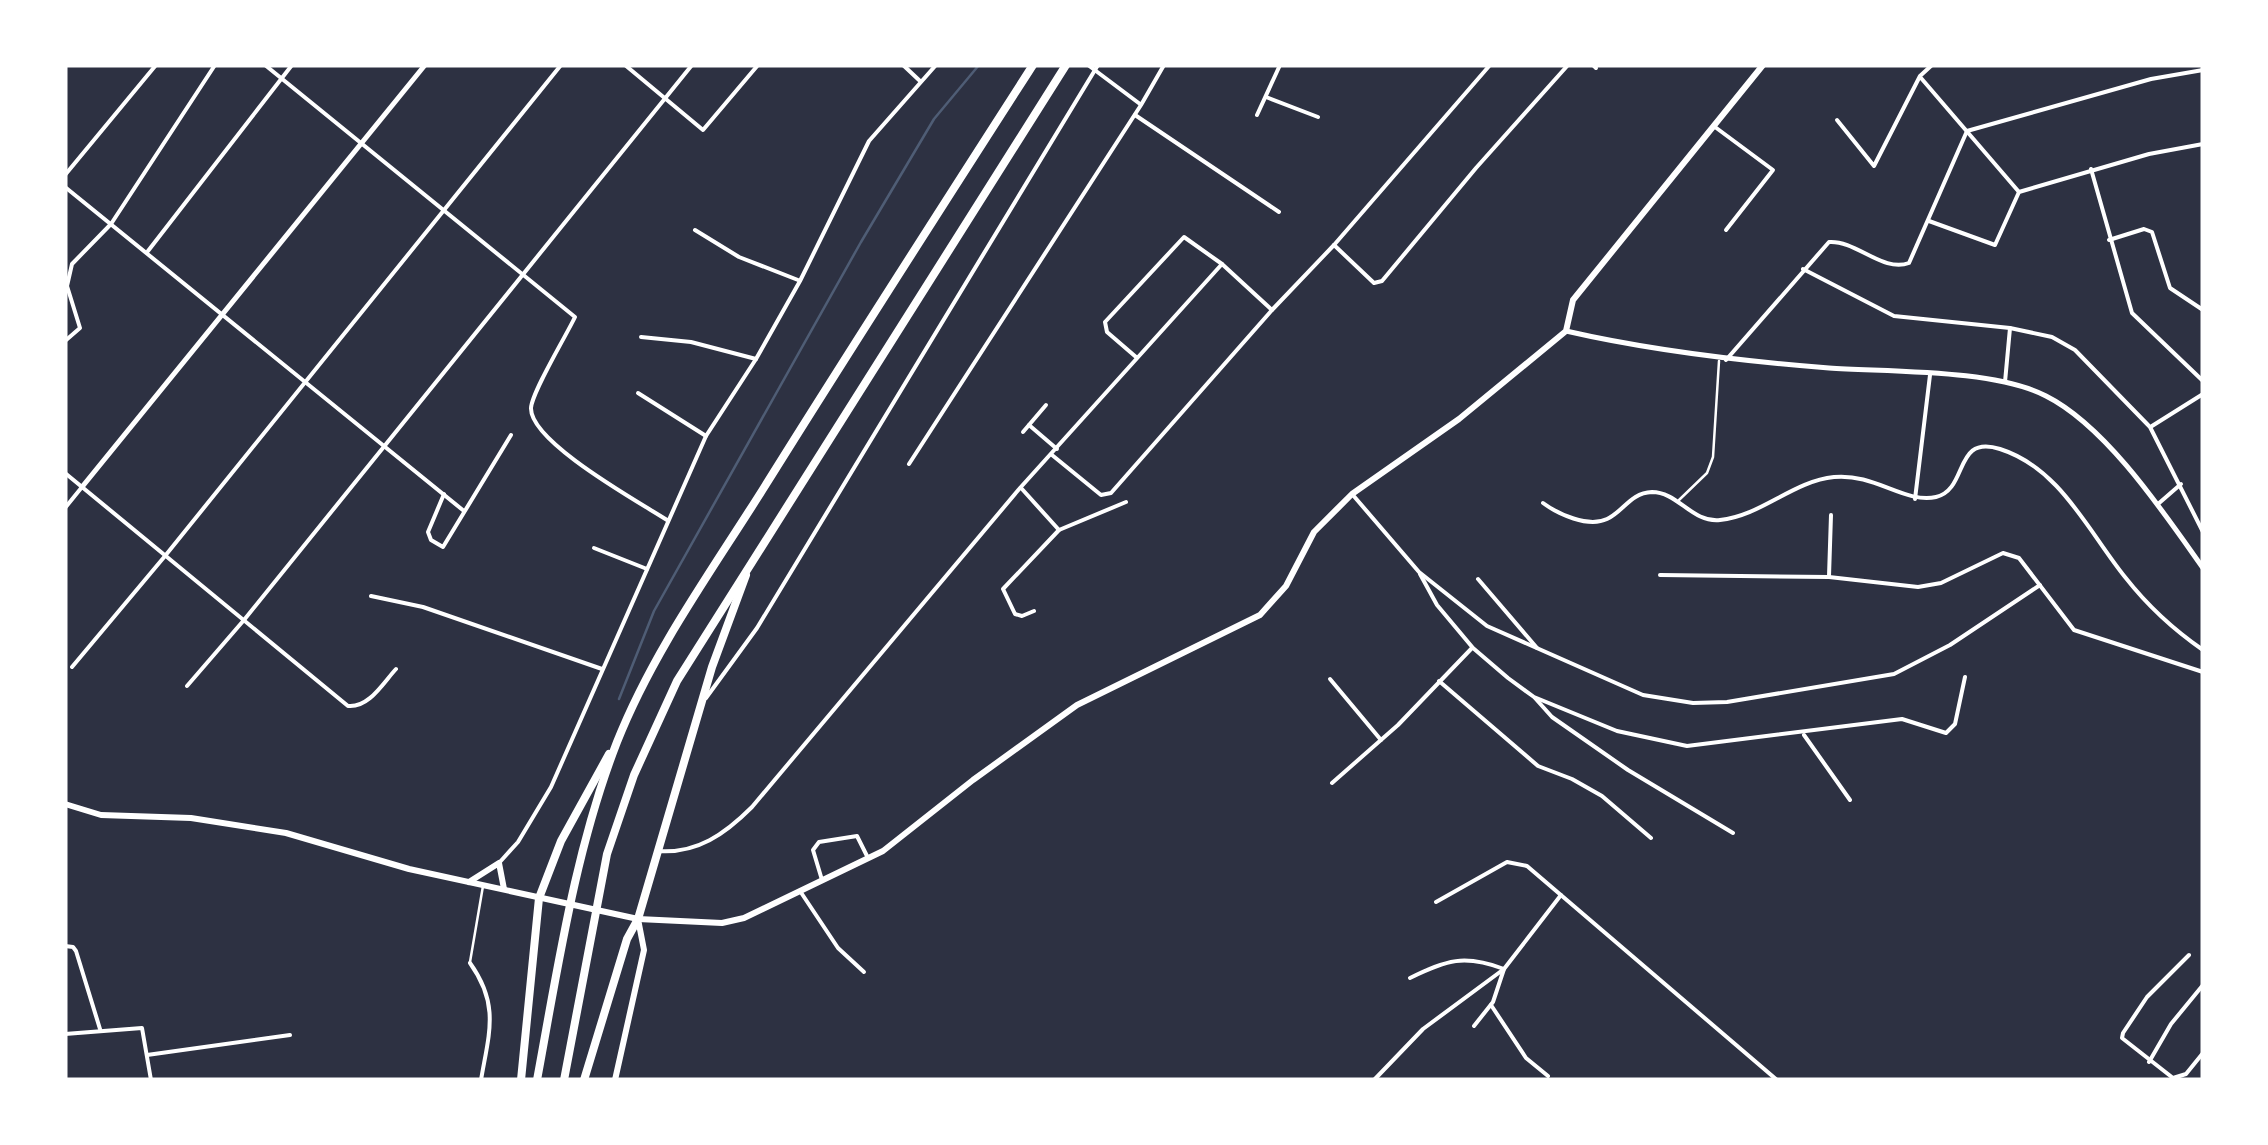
<svg xmlns="http://www.w3.org/2000/svg" width="2268" height="1145" viewBox="0 0 2268 1145" font-family="Jost,sans-serif">
<rect width="100%" height="100%" fill="#2d3142"/>
<g fill="none" stroke-linecap="round" stroke-linejoin="round">
<polyline stroke="#4f5d75" stroke-width="2.5" points="619,699 654,611 861,242 934,119 979,65"/>
<g stroke="#fff" stroke-width="2.5">
<polyline points="1679,500 1707,473 1713,457 1719,361"/>
<polyline points="470,962 483,886"/>
</g>
<g stroke="#fff" stroke-width="4">
<path d="M265 65 575 317C566 336 532 392 531 408 530 442 639 502 667 520"/>
<polyline points="625,65 703,130 758,65"/>
<polyline points="903,65 920,81"/>
<polyline points="1088,65 1140,104"/>
<polyline points="1593,65 1596,68"/>
<polyline points="1842,65 1855,65"/>
<polyline points="1921,78 2019,192"/>
<polyline points="1266,97 1318,117"/>
<polyline points="1135,115 1279,212"/>
<polyline points="1257,115 1280,65"/>
<polyline points="1837,120 1874,166 1920,76 1932,65"/>
<polyline points="1715,127 1773,170 1726,230"/>
<polyline points="2091,169 2132,313 2203,381"/>
<polyline points="65,175 156,65"/>
<polyline points="65,187 464,511"/>
<polyline points="1929,221 1995,245 2019,192 2149,154 2203,144"/>
<polyline points="695,230 739,257 798,280"/>
<polyline points="2109,240 2144,229 2152,232 2170,288 2203,310"/>
<polyline points="1334,245 1374,283 1382,281 1476,168 1568,65"/>
<polyline points="148,251 292,65"/>
<polyline points="1803,269 1894,316 2010,328 2052,337 2075,350 2150,427 2203,532"/>
<polyline points="641,337 691,342 756,359"/>
<polyline points="65,341 80,328 67,286 72,264 111,224 215,65"/>
<polyline points="1136,357 1107,332 1105,322 1184,237 1222,264 1272,310"/>
<path d="M1726 360 1829 242C1856 240 1883 273 1909 263L1967 131 2151 79 2203 70"/>
<polyline points="2005,382 2010,328"/>
<polyline points="638,393 706,436"/>
<polyline points="1029,425 1057,449"/>
<polyline points="2152,426 2203,394"/>
<polyline points="1023,432 1046,405"/>
<polyline points="1052,455 1101,495 1111,493 1272,310 1334,245 1490,65"/>
<polyline points="909,464 1141,105 1164,65"/>
<path d="M65 473 348 706C369 708 383 683 396 669"/>
<polyline points="1022,489 1059,530"/>
<polyline points="444,494 428,532 431,540 443,547 511,435"/>
<polyline points="1352,494 1419,572 1487,626 1643,695 1693,703 1727,702 1894,674 1950,645 2040,585"/>
<polyline points="1915,499 1930,375"/>
<path d="M1543 503C1558 514 1588 528 1607 519 1624 511 1630 493 1652 492 1678 492 1692 523 1720 520 1761 516 1793 481 1834 477 1875 473 1905 504 1936 497 1969 489 1953 434 2000 449 2060 468 2088 531 2125 577 2147 605 2174 630 2203 650"/>
<polyline points="2158,504 2181,484"/>
<polyline points="65,508 82,487"/>
<polyline points="594,548 647,569"/>
<polyline points="1420,574 1437,605 1473,648 1508,678 1534,697 1617,731 1687,746 1902,719 1946,733 1955,724 1965,677"/>
<polyline points="1660,575 1829,577 1918,587 1941,583 2003,553 2019,558 2074,630 2203,672"/>
<polyline points="1829,576 1831,515"/>
<polyline points="1478,579 1537,648"/>
<polyline points="371,596 423,607 602,669"/>
<polyline points="1034,611 1022,616 1015,614 1003,589 1059,530 1126,502"/>
<polyline points="72,667 165,556 561,65"/>
<polyline points="1330,679 1381,740"/>
<polyline points="1439,681 1538,766 1572,779 1602,796 1651,838"/>
<polyline points="187,686 244,620 692,65"/>
<polyline points="706,698 757,628 1098,65"/>
<polyline points="1535,698 1552,717 1628,770 1733,833"/>
<polyline points="1804,735 1850,800"/>
<polyline points="1332,783 1398,725 1472,648"/>
<path d="M658 851C697 854 725 834 752 807L1020 488 1222 264"/>
<polyline points="499,863 518,842 551,787 706,436 756,359 800,281 869,141 936,65"/>
<polyline points="822,880 813,850 819,842 857,836 868,858"/>
<polyline points="800,891 838,948 864,972"/>
<polyline points="1436,902 1507,862 1527,866 1777,1080"/>
<polyline points="65,946 73,947 76,951 100,1029"/>
<polyline points="2189,955 2147,997 2123,1033 2122,1038 2173,1078 2186,1074 2203,1053"/>
<path d="M470 963C500 1005 489 1033 481 1080"/>
<path d="M1410 978C1447 960 1464 954 1504 969L1493 1002 1474 1026"/>
<polyline points="1491,1005 1526,1058 1548,1076"/>
<polyline points="65,1034 142,1028 151,1080"/>
<polyline points="147,1055 290,1035"/>
<polyline points="2149,1062 2171,1024 2203,985"/>
<polyline points="1374,1080 1423,1029 1504,969 1561,895"/>
</g>
<g stroke="#fff" stroke-width="5">
<path d="M1566 331C1653 351 1740 361 1829 368 1889 372 1994 369 2046 396 2106 426 2164 513 2203 568"/>
<polyline points="82,487 425,65"/>
</g>
<g stroke="#fff" stroke-width="6">
<polyline points="65,804 101,815 191,818 286,833 409,869 638,919 722,923 744,918 883,851 973,780 1077,705 1260,615 1286,586 1314,532 1352,494 1459,419 1566,331 1573,300 1763,65"/>
<polyline points="469,882 499,863 504,889"/>
<polyline points="615,1080 644,950 638,919"/>
</g>
<g stroke="#fff" stroke-width="8">
<polyline points="521,1080 539,898 561,841 609,754"/>
<path d="M537 1080C558 967 575 850 617 742 653 651 713 569 765 486 853 345 943 205 1033 65"/>
<polyline points="564,1080 607,854 634,775 677,681 1066,65"/>
<polyline points="584,1080 627,939 638,919 712,667 746,575"/>
</g>
</g>
<rect width="2268" height="1145" fill="none" stroke="#ffffff" stroke-width="135"/>
</svg>
